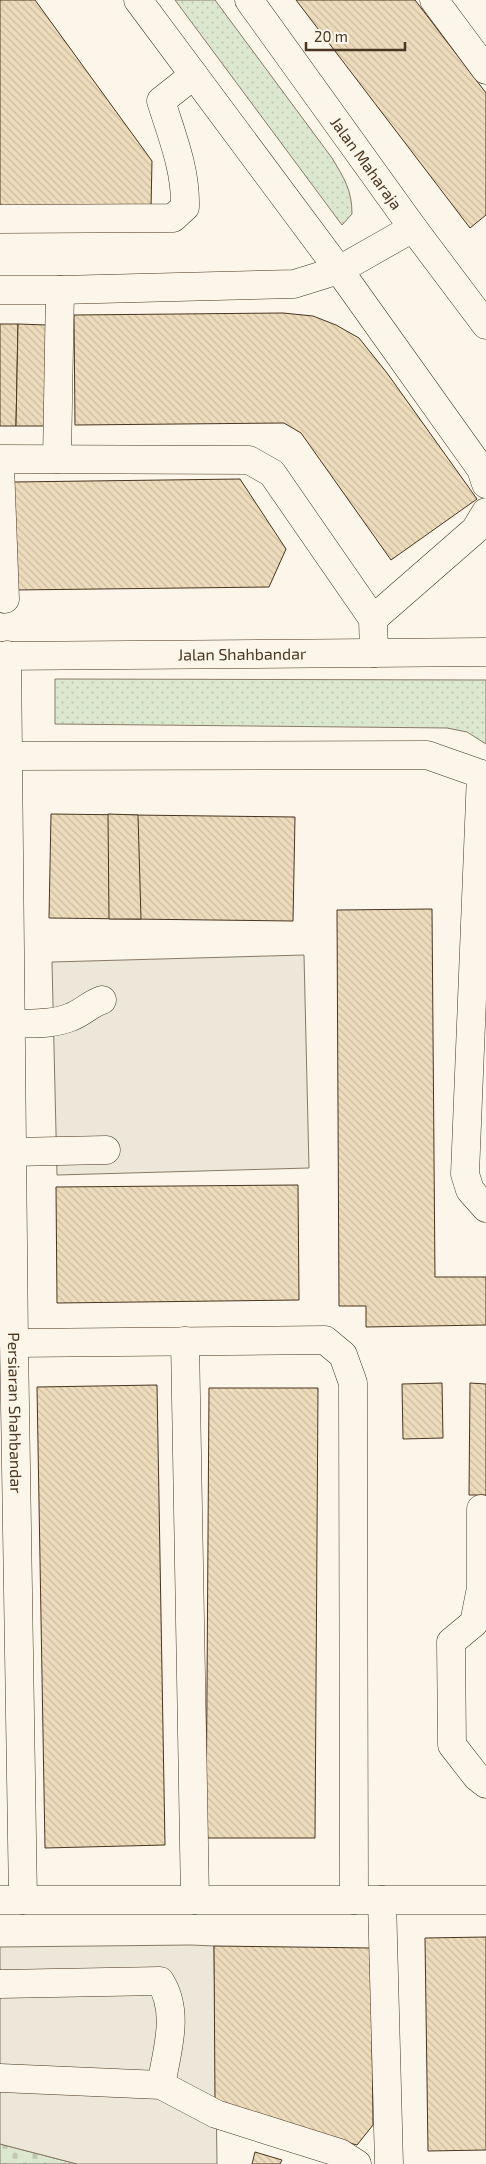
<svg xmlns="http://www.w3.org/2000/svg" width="486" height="2164" viewBox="0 0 486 2164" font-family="'Exo 2',sans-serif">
<defs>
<pattern id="grass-dots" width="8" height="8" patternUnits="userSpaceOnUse" patternTransform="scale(1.25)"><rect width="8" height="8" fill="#dce7d0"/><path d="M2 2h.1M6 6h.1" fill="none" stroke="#bec7b2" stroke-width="1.8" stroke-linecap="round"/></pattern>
<pattern id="cemetery-stones" width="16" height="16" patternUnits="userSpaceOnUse" patternTransform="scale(1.25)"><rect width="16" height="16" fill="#dce7d0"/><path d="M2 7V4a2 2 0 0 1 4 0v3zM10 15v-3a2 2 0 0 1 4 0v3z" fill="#bec7b2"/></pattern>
<pattern id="building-back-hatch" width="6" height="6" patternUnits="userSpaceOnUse" patternTransform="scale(1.25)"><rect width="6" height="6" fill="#ecdcbc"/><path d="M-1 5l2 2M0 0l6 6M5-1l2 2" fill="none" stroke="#ccbda1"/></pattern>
</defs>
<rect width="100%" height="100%" fill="#fbf6e9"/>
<g fill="url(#grass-dots)" stroke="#887966">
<path d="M175 0H215L332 158C344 178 352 190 352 214L342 225Z"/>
<polygon points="55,679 486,680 486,744 467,732 447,728 55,724"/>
</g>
<polygon fill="url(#cemetery-stones)" stroke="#887966" points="0,2144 77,2164 0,2164"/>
<g fill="#ede7d9" stroke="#887966">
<polygon points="304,955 309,1168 57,1175 52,962"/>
<polygon points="191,1945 214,1946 217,2164 77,2164 0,2144 0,1947"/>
</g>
<g fill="url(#building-back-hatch)" stroke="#4a3520">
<polygon points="0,0 35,0 152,161 151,208 0,210"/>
<polygon points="296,0 415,0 486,93 486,215 470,228"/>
<polygon points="283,313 313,316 336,325 359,338 387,373 477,499 391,560 301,433 284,423 75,425 74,315"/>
<polygon points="0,324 18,324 16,426 0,426"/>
<polygon points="18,324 47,325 46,426 16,426"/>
<polygon points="240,479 286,549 269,587 14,590 13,482"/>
<polygon points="51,814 295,817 293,921 49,918"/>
<polygon points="108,814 138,815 141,919 109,919"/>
<polygon points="432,909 435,1277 486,1277 486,1325 366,1327 366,1306 339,1306 337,910"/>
<polygon points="298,1185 299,1300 57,1303 56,1187"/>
<polygon points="442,1383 443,1438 403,1439 402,1384"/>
<polygon points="470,1383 486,1384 486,1495 469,1495"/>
<polygon points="157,1385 165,1845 45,1848 37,1387"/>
<polygon points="209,1388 318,1388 315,1838 206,1838"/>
<polygon points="486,1937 486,2150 428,2151 425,1938"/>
<polygon points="214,1946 371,1948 373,2125 357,2145 215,2104"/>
<polygon points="255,2152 282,2160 280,2164 252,2164"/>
</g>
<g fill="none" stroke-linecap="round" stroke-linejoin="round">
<g stroke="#4a3520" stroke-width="29">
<g id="minor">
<polyline points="138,0 339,270 481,469 486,484"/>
<path id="s1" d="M249 0 413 228 486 325"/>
<polyline points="434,0 486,70"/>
<path d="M0 219 173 218 185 207C186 170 172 136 161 101L194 75"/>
<polyline points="0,290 60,290 294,284 339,270 413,228"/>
<polyline points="0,459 249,460 272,473 373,619 374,653"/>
<polyline points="57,459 60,290"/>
<polyline points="0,465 5,599"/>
<polyline points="373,619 475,530 486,512"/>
<path id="s2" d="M7 655 14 1343 23 1900"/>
<path id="s3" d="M0 656 486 652"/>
<polyline points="8,756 427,755 481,774 486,781"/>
<polyline points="481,774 465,1174 470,1190 486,1208"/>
<path d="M12 1024C31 1023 52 1025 71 1017 82 1013 90 1004 102 1000"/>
<polyline points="12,1152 106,1150"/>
<polyline points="185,1341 195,1900"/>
<polyline points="14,1343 325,1340 343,1355 353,1383 354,1900"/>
<polyline points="481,1509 481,1588 474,1623 451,1642 452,1745 477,1777 486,1784"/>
<polyline points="0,1900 486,1900"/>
<polyline points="382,1900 389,2164"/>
<path d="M0 1984 160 1981C180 2012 167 2051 161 2085"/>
<polyline points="0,2078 161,2085 216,2114 340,2153 357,2164"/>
</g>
</g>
<use href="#minor" stroke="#fbf6e9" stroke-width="28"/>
</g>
<g text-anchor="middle" stroke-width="4" stroke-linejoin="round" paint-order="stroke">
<g font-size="16" fill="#4a3520" stroke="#fbf6e9">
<text dy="6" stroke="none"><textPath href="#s1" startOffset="201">Jalan Maharaja</textPath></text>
<text dy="6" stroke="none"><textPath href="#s3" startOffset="242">Jalan Shahbandar</textPath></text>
<text dy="6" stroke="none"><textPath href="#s2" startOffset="758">Persiaran Shahbandar</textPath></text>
</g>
</g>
<path d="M306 42v8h99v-8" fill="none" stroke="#4a3520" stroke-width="2.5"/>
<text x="314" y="42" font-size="15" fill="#4a3520" stroke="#fbf6e9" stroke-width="4" paint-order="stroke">20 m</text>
</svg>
